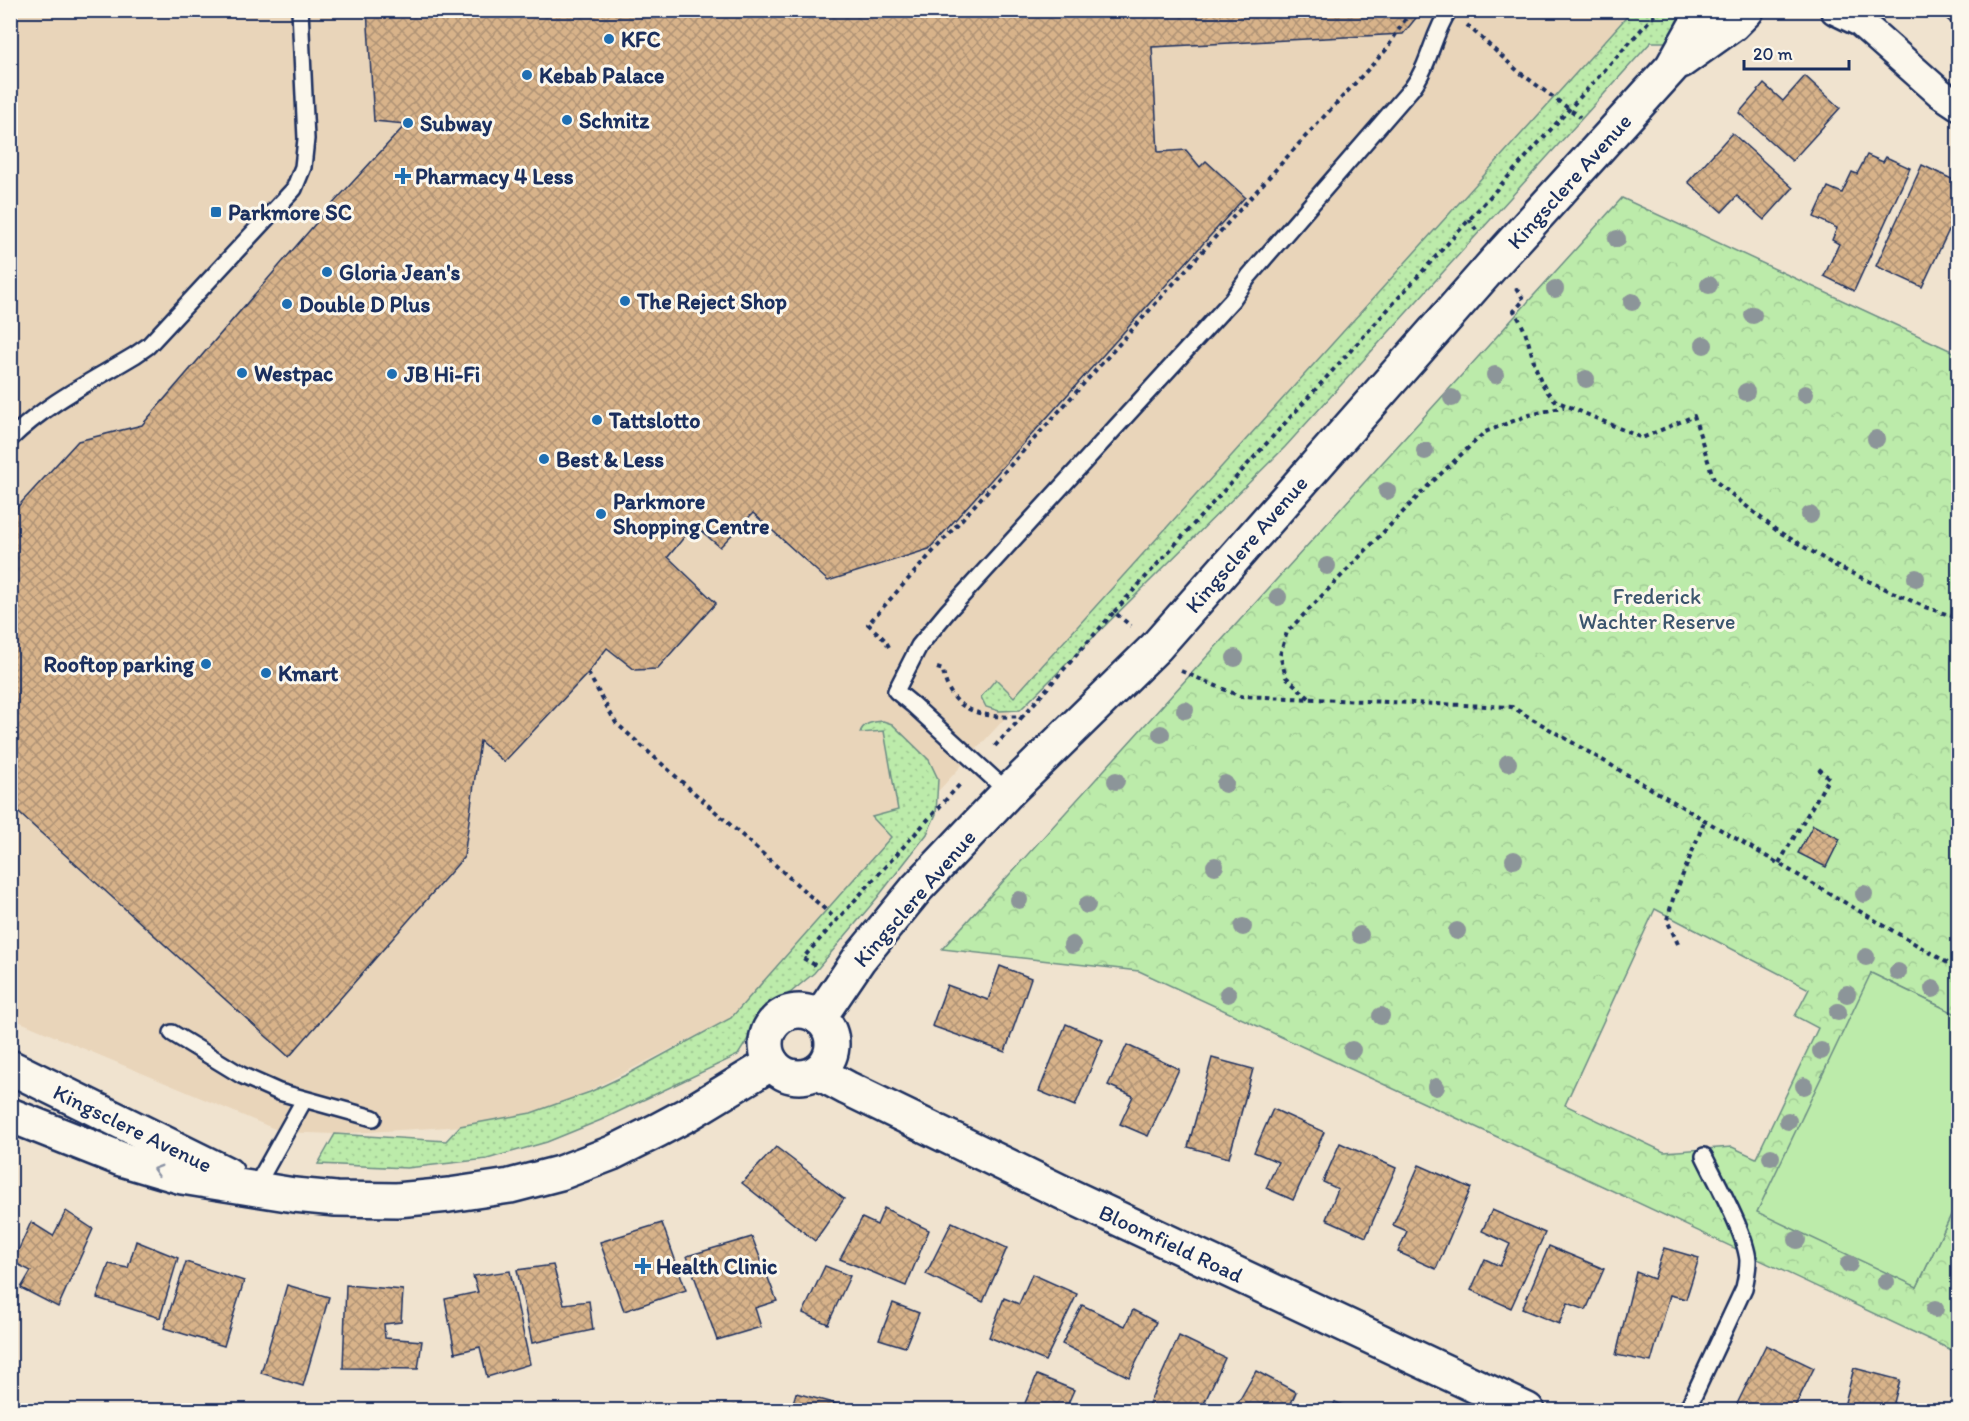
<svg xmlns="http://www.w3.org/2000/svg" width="1969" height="1421" viewBox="0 0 1969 1421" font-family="Itim,sans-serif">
<defs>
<pattern id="grass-dots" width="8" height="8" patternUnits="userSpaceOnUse" patternTransform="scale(1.5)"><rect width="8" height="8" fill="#bcebaa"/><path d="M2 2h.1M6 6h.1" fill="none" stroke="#a1ca95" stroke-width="1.8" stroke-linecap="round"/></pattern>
<pattern id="park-crowns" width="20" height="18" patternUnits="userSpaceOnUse" patternTransform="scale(1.5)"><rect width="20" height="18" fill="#bcebaa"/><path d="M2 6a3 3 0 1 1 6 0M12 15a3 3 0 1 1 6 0" fill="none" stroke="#a1ca95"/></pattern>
<pattern id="building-cross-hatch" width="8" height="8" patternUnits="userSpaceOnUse" patternTransform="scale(1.5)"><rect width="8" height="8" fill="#d8b38a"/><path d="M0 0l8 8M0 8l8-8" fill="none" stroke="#ae9274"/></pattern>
</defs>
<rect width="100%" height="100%" fill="#f0e3cf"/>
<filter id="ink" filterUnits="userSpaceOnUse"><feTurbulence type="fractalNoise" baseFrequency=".0167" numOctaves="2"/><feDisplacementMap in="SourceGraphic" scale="12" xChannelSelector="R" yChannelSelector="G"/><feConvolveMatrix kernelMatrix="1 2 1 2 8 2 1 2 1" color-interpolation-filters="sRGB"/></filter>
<g filter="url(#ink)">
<polygon fill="#e9d5ba" points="10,11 1651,11 731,1018 528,1122 335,1134 282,1132 11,1018"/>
<g fill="url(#grass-dots)" stroke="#6c8d84" stroke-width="1.5">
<polygon points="1632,11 1689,11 1668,42 1651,42 1285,447 1020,710 999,711 986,707 981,697 996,679 1014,697"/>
<path d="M883 721 892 724 929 760 938 779 936 814 927 834 877 898 814 973 772 1008 757 1024 738 1055 601 1120 547 1142 487 1159 407 1168 318 1164 335 1134 446 1141 460 1126 531 1113 590 1092 626 1075 731 1018 891 837 872 817 898 810 884 731 860 733C863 722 874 722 883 721Z"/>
</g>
<path fill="url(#park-crowns)" stroke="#6c8d84" stroke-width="1.5" fill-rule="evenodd" d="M1622 198 1958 354V1015L1871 973 1917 1287 1958 1200V1353L1532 1153 1139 971 942 949ZM1655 909 1809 989 1795 1016 1818 1028 1756 1158 1732 1147 1664 1152 1565 1105Z"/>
<polygon fill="#bcebaa" stroke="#6c8d84" stroke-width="1.5" points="1871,973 1958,1015 1958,1200 1917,1287 1757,1212"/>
<g fill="url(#building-cross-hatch)" stroke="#1b2f5e" stroke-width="1.5">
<polygon points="367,10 1416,10 1416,18 1403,34 1152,47 1158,152 1186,150 1200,167 1206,161 1245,197 929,549 828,581 753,513 720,547 694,525 668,557 716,603 657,669 635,670 607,648 588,673 504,762 480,741 464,857 289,1057 10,805 10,515 78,441 142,425 328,209 406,124 374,121"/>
<polygon points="1937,10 1958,10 1958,29"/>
<polygon points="1805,76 1840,108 1792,161 1739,113 1764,84 1783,101"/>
<polygon points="1732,133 1793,188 1764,220 1737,196 1722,212 1688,182"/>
<polygon points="1867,155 1883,162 1886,157 1910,168 1854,291 1824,276 1839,244 1832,240 1837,228 1814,217 1828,187 1842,193 1852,172 1857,174"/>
<polygon points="1922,165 1958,182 1958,231 1950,228 1922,287 1876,266"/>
<polygon points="1813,825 1840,839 1826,867 1798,853"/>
<polygon points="1000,966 1031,978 1005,1052 932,1026 947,985 988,1000"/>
<polygon points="1066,1024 1103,1040 1075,1106 1039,1091"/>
<polygon points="1127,1045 1179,1069 1148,1136 1120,1124 1133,1096 1108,1085"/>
<polygon points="1212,1058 1253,1069 1229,1158 1188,1147"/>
<polygon points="1273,1109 1324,1132 1293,1200 1266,1188 1278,1162 1254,1152"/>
<polygon points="1340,1143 1396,1168 1366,1237 1326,1219 1338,1189 1323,1182"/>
<polygon points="776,1147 844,1199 815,1241 742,1183"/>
<polygon points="1419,1165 1471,1188 1436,1269 1398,1252 1407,1231 1393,1225"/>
<polygon points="884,1208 929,1230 906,1286 840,1259 862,1218 877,1225"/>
<polygon points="1492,1210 1545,1233 1511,1308 1471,1290 1485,1259 1500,1266 1510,1244 1482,1231"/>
<polygon points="66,1211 93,1229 58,1307 21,1288 31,1271 13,1262 31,1222 53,1236"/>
<polygon points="952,1222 1007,1248 983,1302 926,1274"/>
<polygon points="662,1223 686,1290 624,1311 600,1242"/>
<polygon points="752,1237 777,1301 755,1308 761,1327 717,1340 687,1256"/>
<polygon points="136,1241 178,1258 160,1318 97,1298 109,1264 128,1268"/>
<polygon points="1549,1246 1604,1269 1586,1310 1568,1303 1559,1324 1522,1309"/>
<polygon points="1664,1248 1699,1258 1686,1299 1670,1295 1651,1362 1616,1355 1636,1272 1654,1279"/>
<polygon points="186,1262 244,1281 224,1346 164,1328"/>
<polygon points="553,1265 564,1304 589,1301 593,1330 532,1343 517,1270"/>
<polygon points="825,1266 850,1276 828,1324 803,1313"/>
<polygon points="510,1271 530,1364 487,1377 480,1347 455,1353 445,1299 478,1292 473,1276"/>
<polygon points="1032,1274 1077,1294 1045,1361 989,1337 1004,1298 1019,1304"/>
<polygon points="287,1285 329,1297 303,1386 261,1373"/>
<polygon points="346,1285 403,1290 401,1322 384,1324 385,1338 422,1341 418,1369 343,1368"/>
<polygon points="893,1303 919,1313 905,1347 879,1339"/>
<polygon points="1082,1305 1125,1326 1133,1310 1156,1322 1129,1377 1062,1344"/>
<polygon points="1179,1336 1225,1358 1201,1410 1146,1410"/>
<polygon points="1766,1345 1814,1368 1793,1410 1746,1410 1736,1406"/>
<polygon points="1854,1368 1900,1380 1892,1410 1843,1410"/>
<polygon points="1256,1371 1296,1392 1288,1410 1234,1410"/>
<polygon points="1037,1375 1074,1390 1065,1410 1022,1410"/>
<polygon points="796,1393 855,1409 855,1410 791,1410"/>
<polygon points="1335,1402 1354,1410 1331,1410"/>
<polygon points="735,1406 737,1410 722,1410"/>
</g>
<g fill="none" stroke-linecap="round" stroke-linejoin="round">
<g stroke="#1b2f5e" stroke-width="20">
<g id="lane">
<path d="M10 439C47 403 92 381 135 355L148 346 294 189 303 167 306 139 300 10"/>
<path d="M1008 792 913 705 896 691 919 646 948 611 1232 300 1249 276 1412 88C1430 65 1432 35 1449 10"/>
<polyline points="172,1033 241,1075 279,1092 373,1118"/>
<polyline points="255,1188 304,1100"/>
<path d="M1687 1410 1744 1288C1746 1279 1748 1270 1748 1260 1745 1232 1717 1183 1704 1156"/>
</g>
</g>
<g stroke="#1b2f5e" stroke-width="33">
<polyline id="street" points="1835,10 1860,22 1940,93 1958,105"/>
</g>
<g stroke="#1b2f5e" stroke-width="38">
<g id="secondary">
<polyline points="1681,61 1733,24 1747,10"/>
<circle cx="799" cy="1044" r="33"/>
<polyline points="819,1018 859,959 917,888 1008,792 1156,647 1496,261 1672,67 1704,10"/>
<polyline points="10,1067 227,1174"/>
<polyline points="817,1072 847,1088 1068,1195 1527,1410"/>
<polyline points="10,1115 121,1159 182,1177 294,1195 336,1199 397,1200 449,1195 510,1186 560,1173 612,1153 658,1130 688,1114 772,1063"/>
</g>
</g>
<g stroke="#1b2f5e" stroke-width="4" stroke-dasharray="4.5 4.5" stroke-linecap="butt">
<polyline points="1467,25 1519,72 1580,117"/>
<polyline points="1469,219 1478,233"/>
<path d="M1516 288 1524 300 1514 311C1518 317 1522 324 1525 332 1534 356 1536 384 1556 401L1642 438 1694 416 1714 480 1776 530 1836 566 1925 607 1958 618"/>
<polyline points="1114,612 1659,10"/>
<polyline points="889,647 885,640 868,624 1305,137 1386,50 1411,10"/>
<path d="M937 668 943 670C949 713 986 719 1023 716L1114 612 1131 626"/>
<polyline points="1181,671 1240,696 1512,707 1958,969"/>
<polyline points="588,673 616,723 837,920 962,782"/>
<polyline points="1309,698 1286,677 1280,655 1287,632 1428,486 1485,432 1529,415 1564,407"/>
<polyline points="995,746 1023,716"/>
<polyline points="1779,863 1829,778 1818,768"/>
<polyline points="1678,944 1667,920 1673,899 1705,820"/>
<polyline points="815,965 803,958 837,920"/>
</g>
<use href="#lane" stroke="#fbf7ec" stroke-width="15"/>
<use href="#street" stroke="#fbf7ec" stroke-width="28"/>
<use href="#secondary" stroke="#fbf7ec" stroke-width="33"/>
</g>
<g fill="#8c9599">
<circle cx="1617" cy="239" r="9"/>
<circle cx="1709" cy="285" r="9"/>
<circle cx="1555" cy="289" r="9"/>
<circle cx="1632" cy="302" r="9"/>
<circle cx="1753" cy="315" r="9"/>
<circle cx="1704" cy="345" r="9"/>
<circle cx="1495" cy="375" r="9"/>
<circle cx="1586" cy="379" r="9"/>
<circle cx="1746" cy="392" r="9"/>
<circle cx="1805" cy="394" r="9"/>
<circle cx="1452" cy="398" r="9"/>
<circle cx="1876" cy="439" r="9"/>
<circle cx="1425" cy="451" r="9"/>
<circle cx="1387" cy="491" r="9"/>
<circle cx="1810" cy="515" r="9"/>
<circle cx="1327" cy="566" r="9"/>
<circle cx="1916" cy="578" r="9"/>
<circle cx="1278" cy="597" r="9"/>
<circle cx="1235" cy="658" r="9"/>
<circle cx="1185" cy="710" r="9"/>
<circle cx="1161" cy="734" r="9"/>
<circle cx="1508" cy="763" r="9"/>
<circle cx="1116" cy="781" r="9"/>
<circle cx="1225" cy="784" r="9"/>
<circle cx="1514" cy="860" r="9"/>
<circle cx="1215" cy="866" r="9"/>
<circle cx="1864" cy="894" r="9"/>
<circle cx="1019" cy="900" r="9"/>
<circle cx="1087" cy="905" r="9"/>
<circle cx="1243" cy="927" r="9"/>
<circle cx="1457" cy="931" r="9"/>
<circle cx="1360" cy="935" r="9"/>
<circle cx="1072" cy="945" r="9"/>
<circle cx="1866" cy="957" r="9"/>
<circle cx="1898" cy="972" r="9"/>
<circle cx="1933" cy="989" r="9"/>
<circle cx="1228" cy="994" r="9"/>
<circle cx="1847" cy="994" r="9"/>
<circle cx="1838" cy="1012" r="9"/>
<circle cx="1381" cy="1016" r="9"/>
<circle cx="1352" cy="1050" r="9"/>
<circle cx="1821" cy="1051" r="9"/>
<circle cx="1804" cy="1086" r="9"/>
<circle cx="1436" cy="1087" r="9"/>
<circle cx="1788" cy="1121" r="9"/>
<circle cx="1771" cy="1157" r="9"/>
<circle cx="1797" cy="1240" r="9"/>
<circle cx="1849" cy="1264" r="9"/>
<circle cx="1886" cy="1282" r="9"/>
<circle cx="1935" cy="1309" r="9"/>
</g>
<defs><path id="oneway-chevron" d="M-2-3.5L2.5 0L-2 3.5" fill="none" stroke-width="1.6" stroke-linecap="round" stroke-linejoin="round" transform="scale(1.5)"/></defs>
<use stroke="#8b93a5" href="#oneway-chevron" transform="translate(157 1170) rotate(-164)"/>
</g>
<g fill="#1f6fb2" stroke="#fbf7ec" stroke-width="2">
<circle cx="609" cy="39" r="6"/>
<circle cx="527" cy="75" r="6"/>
<circle cx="567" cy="120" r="6"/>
<circle cx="408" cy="123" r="6"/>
<path d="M400 167h6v6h6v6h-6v6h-6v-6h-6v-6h6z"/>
<rect x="210" y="206" width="12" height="12" rx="3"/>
<circle cx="327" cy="272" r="6"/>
<circle cx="625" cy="301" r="6"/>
<circle cx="287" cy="304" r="6"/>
<circle cx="242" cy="373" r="6"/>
<circle cx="392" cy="374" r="6"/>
<circle cx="597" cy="420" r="6"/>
<circle cx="544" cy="459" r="6"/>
<circle cx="601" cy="514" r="6"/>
<circle cx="206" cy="664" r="6"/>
<circle cx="266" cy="673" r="6"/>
<path d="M640 1257h6v6h6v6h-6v6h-6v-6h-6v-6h6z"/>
</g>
<g text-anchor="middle" stroke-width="6" stroke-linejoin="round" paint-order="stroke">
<g font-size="22" font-weight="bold" fill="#1b2f5e" stroke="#fbf7ec" text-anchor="start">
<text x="621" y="47">KFC</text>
<text x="539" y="83">Kebab Palace</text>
<text x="579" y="128">Schnitz</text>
<text x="420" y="131">Subway</text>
<text x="415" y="184">Pharmacy 4 Less</text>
<text x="228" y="220">Parkmore SC</text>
<text x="339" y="280">Gloria Jean's</text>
<text x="637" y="309">The Reject Shop</text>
<text x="299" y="312">Double D Plus</text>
<text x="254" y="381">Westpac</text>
<text x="404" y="382">JB Hi-Fi</text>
<text x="609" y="428">Tattslotto</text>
<text x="556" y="467">Best &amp; Less</text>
<text x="613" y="509">Parkmore<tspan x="613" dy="25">Shopping Centre</tspan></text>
<text x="194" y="672" text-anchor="end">Rooftop parking</text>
<text x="278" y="681">Kmart</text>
<text x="656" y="1274">Health Clinic</text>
</g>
<g font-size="22" fill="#1b2f5e" stroke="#fbf7ec">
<text transform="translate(1569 181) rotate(-48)" y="8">Kingsclere Avenue</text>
<text transform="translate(1246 544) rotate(-49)" y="8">Kingsclere Avenue</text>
<text transform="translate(914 898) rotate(-49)" y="8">Kingsclere Avenue</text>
<text transform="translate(133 1128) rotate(26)" y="8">Kingsclere Avenue</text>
<text transform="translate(1171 1243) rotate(25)" y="8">Bloomfield Road</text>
</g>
<g font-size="22" fill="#3b556d" stroke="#fbf7ec">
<text x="1657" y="604">Frederick<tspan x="1657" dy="25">Wachter Reserve</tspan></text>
</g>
</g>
<rect width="1969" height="1421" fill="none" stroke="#fbf7ec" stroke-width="36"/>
<rect x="18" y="18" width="1933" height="1385" fill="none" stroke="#1b2f5e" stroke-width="2" filter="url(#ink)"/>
<path d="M1744 60v9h105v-9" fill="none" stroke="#1b2f5e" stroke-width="3"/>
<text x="1753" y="60" font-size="18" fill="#1b2f5e" stroke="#fbf7ec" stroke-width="4.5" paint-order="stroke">20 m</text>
</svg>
